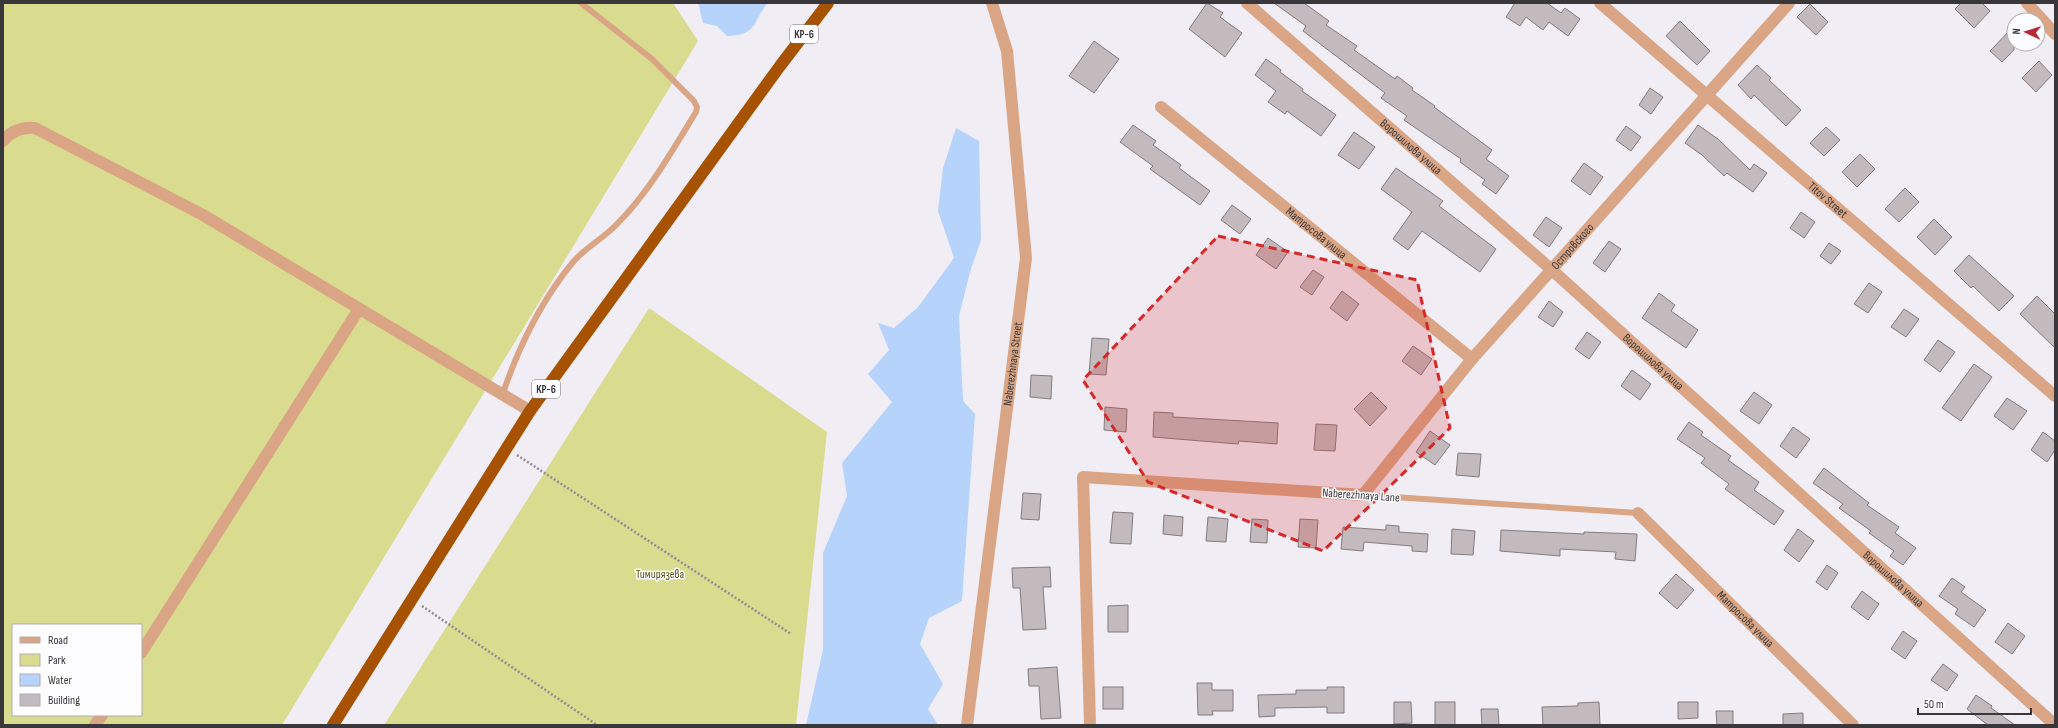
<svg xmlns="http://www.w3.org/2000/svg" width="2058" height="728" viewBox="0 0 2058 728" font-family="'Sofia Sans Condensed',sans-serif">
<rect width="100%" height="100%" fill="#f1edf5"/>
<g fill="#d9dc8f" fill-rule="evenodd">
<path d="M3 3H673L698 41 282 725H3ZM13 625H141V715H13Z"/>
<polygon points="649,308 827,432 796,725 384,725"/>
</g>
<g fill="#b6d3fc">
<path d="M698 3H768C752 21 759 35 727 36L717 26 703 23Z"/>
<polygon points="956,128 979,141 981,240 970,272 959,316 963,401 975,414 962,601 929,618 920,644 943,684 928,709 938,725 806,725 823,650 823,553 847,496 842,463 892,402 868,374 889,350 878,323 894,328 918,307 954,258 938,211 943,168"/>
</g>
<g fill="#c3babd" stroke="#847b7e">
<polygon points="1207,3 1223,13 1220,17 1242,33 1225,57 1189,29"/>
<polygon points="1274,3 1304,3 1329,21 1326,25 1357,46 1354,50 1395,79 1397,76 1413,88 1412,90 1435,106 1434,107 1492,150 1486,159 1509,176 1496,194 1482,184 1485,180 1460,162 1461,159 1404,120 1407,116 1381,98 1385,93 1303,31 1306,26"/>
<polygon points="1515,3 1547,3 1561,13 1565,8 1580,19 1568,36 1549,22 1543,30 1526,17 1520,26 1506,17"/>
<polygon points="1961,3 1982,3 1990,11 1974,28 1955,9"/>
<polygon points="1810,4 1828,22 1816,35 1797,17"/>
<polygon points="1680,21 1710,51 1697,65 1666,36"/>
<polygon points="2014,26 2014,50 2002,62 1990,51"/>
<polygon points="1094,41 1119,59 1094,93 1069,76"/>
<polygon points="1266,59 1281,70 1280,72 1303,89 1302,91 1336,115 1321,136 1287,111 1285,114 1268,102 1276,91 1255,75"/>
<polygon points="2039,61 2052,75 2036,92 2022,78"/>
<polygon points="1757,65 1771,78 1769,80 1801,110 1786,126 1754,95 1751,99 1738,85"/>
<polygon points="1650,88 1663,97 1651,114 1639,105"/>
<polygon points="1133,125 1156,141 1153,145 1181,165 1179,168 1210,191 1200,205 1150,169 1153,166 1120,142"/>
<polygon points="1698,125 1718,139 1750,170 1754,164 1767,173 1753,192 1727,173 1724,176 1702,155 1685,143"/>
<polygon points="1626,126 1641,137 1631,151 1616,140"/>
<polygon points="1826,127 1840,140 1824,156 1810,143"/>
<polygon points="1354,132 1375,147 1359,169 1338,155"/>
<polygon points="1860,154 1875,169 1857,187 1842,172"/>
<polygon points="1584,163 1603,177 1590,195 1571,181"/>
<polygon points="1396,168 1443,201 1439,206 1496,249 1480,272 1422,231 1408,250 1393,239 1412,212 1381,189"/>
<polygon points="1905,188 1919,202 1899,222 1885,209"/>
<polygon points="1232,205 1251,219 1240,234 1221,220"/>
<polygon points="1801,212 1815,222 1804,238 1790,228"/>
<polygon points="1546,217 1562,228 1549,247 1533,235"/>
<polygon points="1934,219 1952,237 1935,255 1917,237"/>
<polygon points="1268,238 1288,252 1276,269 1256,255"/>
<polygon points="1609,241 1621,249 1605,272 1593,263"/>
<polygon points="1829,243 1841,251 1831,264 1820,256"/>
<polygon points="1969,255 2014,296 1999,311 1973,286 1971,288 1954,271"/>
<polygon points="1313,270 1324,277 1312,295 1300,287"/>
<polygon points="1869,283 1882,292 1868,313 1854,304"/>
<polygon points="1342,291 1359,304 1347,321 1330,308"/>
<polygon points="1659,293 1675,305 1671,311 1698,330 1686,348 1642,318"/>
<polygon points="2037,296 2055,314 2055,348 2020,314"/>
<polygon points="1549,301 1563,312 1553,327 1538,317"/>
<polygon points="1904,309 1919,319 1906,337 1891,327"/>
<polygon points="1587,332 1601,342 1589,359 1575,349"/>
<polygon points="1092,338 1109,339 1106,375 1089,374"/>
<polygon points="1938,340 1955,352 1940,372 1924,360"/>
<polygon points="1413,346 1432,359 1421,375 1402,361"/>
<polygon points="1974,364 1992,377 1961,421 1942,408"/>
<polygon points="1632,370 1651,384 1640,400 1621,386"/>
<polygon points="1031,375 1052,376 1051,399 1030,397"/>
<polygon points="1371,392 1387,408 1370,426 1354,409"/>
<polygon points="1754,392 1772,405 1759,424 1740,411"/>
<polygon points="2007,398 2027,411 2013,430 1994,416"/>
<polygon points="1105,407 1127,409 1126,432 1104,430"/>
<polygon points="1154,412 1173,413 1173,417 1278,423 1277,444 1239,441 1238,444 1153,437"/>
<polygon points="1689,422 1703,432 1701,435 1731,456 1728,460 1759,482 1754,490 1784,511 1774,525 1725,489 1729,484 1701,463 1705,458 1677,439"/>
<polygon points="1316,424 1337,425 1335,451 1314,450"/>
<polygon points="1793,427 1810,439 1796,458 1780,446"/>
<polygon points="1430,431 1450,445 1435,465 1416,452"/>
<polygon points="2043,432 2055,441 2055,450 2047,462 2031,450"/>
<polygon points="1458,453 1481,454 1479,477 1456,475"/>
<polygon points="1824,468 1869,503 1867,505 1899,527 1895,533 1916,548 1903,565 1890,556 1894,551 1869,533 1871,531 1839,508 1843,504 1813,483"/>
<polygon points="1023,493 1041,494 1039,520 1021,519"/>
<polygon points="1113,512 1133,513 1131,544 1110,543"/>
<polygon points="1164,515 1183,517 1182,536 1163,534"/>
<polygon points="1208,517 1228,519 1226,542 1206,541"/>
<polygon points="1252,519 1268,520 1267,543 1250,542"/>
<polygon points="1300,519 1318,520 1316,548 1298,547"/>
<polygon points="1386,525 1399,526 1399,532 1428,534 1427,552 1412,551 1412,546 1364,542 1363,551 1341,549 1343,527 1386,530"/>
<polygon points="1452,529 1475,531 1473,555 1451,554"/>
<polygon points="1798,529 1814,541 1799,562 1784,550"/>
<polygon points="1501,530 1584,534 1584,532 1637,534 1635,561 1615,559 1616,552 1560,549 1560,556 1500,551"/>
<polygon points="1827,565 1838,573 1827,590 1816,582"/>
<polygon points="1050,567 1051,587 1043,587 1046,629 1023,630 1020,588 1013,588 1012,568"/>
<polygon points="1676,574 1694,590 1677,609 1659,593"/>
<polygon points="1952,578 1965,587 1961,592 1986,610 1974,627 1955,614 1958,609 1939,596"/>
<polygon points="1862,591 1879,604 1868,620 1851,607"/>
<polygon points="1128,605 1128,632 1108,632 1108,606"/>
<polygon points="2008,623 2025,636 2012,654 1995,642"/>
<polygon points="1903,631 1917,641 1905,659 1891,649"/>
<polygon points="1943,664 1958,675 1947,691 1931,680"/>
<polygon points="1057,667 1061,718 1041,719 1039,686 1029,686 1028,669"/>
<polygon points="1197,683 1212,683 1212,690 1233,690 1233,711 1212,711 1213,715 1198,715"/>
<rect x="1103" y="687" width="20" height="22"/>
<polygon points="1327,687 1344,687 1344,713 1327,713 1327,707 1275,708 1275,716 1259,717 1258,695 1296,694 1296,690 1327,690"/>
<polygon points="1976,695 1992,706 1991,708 2015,725 1988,725 1967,709"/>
<polygon points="1394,702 1411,702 1412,723 1394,724"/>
<rect x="1435" y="702" width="20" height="23"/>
<polygon points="1599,702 1600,725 1543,725 1542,707 1578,706 1578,703"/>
<polygon points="1678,702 1698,702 1698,718 1678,719"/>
<polygon points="1481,709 1498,709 1499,725 1482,725"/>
<polygon points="1716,711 1733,711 1733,725 1717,725"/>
<polygon points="1803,713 1803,725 1783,725 1783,714"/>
</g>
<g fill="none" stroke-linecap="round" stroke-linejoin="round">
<g stroke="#908d92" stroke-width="2.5" stroke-dasharray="2 2" stroke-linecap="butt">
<polyline points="517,455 791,634"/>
<polyline points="422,606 597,725"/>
</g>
<g stroke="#d9a585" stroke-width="6">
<path d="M503 393C519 346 541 301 573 262 585 248 604 238 617 224 649 192 672 151 696 112L697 107 694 101 652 59 581 3"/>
<polyline points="1363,495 1638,513"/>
</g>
<g stroke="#d9a585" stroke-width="12">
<path id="s1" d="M1247 3 1552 270 2055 725"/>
<path id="s2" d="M1600 3 2055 396"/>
<polyline points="2027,3 2055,34"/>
<path id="s3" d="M1161 107 1472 359"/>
<path d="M3 141C11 131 22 127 35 128L203 215 530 411"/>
<path id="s4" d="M1638 513 1853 725"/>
<polyline points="141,653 359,309"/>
<polyline points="95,725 102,715"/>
<path id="s5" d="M967 725 1026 258 1007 51 992 3"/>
<path id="s6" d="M1090 725 1083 477 1363 495 1472 359 1789 3"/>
</g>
<polyline stroke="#a75201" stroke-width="12" points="333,725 530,411 780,66 828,3"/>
</g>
<path fill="#d62828" fill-opacity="0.2" stroke="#d62828" stroke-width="3" stroke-dasharray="8 5" stroke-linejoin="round" d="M1218 236 1417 280 1450 428 1323 551 1148 482 1083 380Z"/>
<g text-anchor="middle" stroke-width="3" stroke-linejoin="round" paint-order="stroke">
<g fill="#fdfcff" stroke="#747275" stroke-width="1">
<rect x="790" y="25" width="28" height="18" rx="3"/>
<rect x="532" y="380" width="28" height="18" rx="3"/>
</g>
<g font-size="11" font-weight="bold" fill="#39373a">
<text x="804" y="38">KP-6</text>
<text x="546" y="393">KP-6</text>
</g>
<g font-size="12" fill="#39373a" stroke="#fdfcff">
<text dy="4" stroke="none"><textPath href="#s1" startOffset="218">Ворошилова улица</textPath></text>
<text dy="4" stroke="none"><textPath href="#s2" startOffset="301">Titov Street</textPath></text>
<text dy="4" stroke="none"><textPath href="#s3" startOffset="200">Матросова улица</textPath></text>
<text dy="4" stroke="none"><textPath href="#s6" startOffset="854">Островского</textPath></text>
<text dy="4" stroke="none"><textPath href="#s1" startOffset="542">Ворошилова улица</textPath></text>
<text dy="4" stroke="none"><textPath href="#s5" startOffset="364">Naberezhnaya Street</textPath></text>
<text transform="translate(1361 495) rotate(4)" y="4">Naberezhnaya Lane</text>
<text dy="4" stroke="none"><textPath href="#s1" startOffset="866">Ворошилова улица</textPath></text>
<text dy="4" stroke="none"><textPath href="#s4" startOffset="151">Матросова улица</textPath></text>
</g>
<g font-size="12" fill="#555617" stroke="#fdfcff">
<text x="660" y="578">Тимирязева</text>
</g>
</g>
<rect width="2058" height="728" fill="none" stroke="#39373a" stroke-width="8"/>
<rect x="12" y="624" width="130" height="92" fill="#fdfcff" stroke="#afadb0"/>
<rect x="20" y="637" width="20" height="6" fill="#d9a585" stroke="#afadb0"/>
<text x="48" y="644" font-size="12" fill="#39373a">Road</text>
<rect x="20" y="654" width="20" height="12" fill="#d9dc8f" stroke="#afadb0"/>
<text x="48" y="664" font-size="12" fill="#39373a">Park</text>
<rect x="20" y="674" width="20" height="12" fill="#b6d3fc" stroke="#afadb0"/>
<text x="48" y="684" font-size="12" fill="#39373a">Water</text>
<rect x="20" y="694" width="20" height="12" fill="#c3babd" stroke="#afadb0"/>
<text x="48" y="704" font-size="12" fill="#39373a">Building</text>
<g transform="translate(2026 32) rotate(274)"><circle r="19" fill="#fdfcff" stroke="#afadb0"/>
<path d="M0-3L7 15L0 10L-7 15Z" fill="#b92839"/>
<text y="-6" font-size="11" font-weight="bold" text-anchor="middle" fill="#39373a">N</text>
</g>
<path d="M1918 708v6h113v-6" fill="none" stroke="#39373a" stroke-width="2"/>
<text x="1924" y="708" font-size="12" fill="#39373a" stroke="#fdfcff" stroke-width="3" paint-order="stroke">50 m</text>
</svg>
